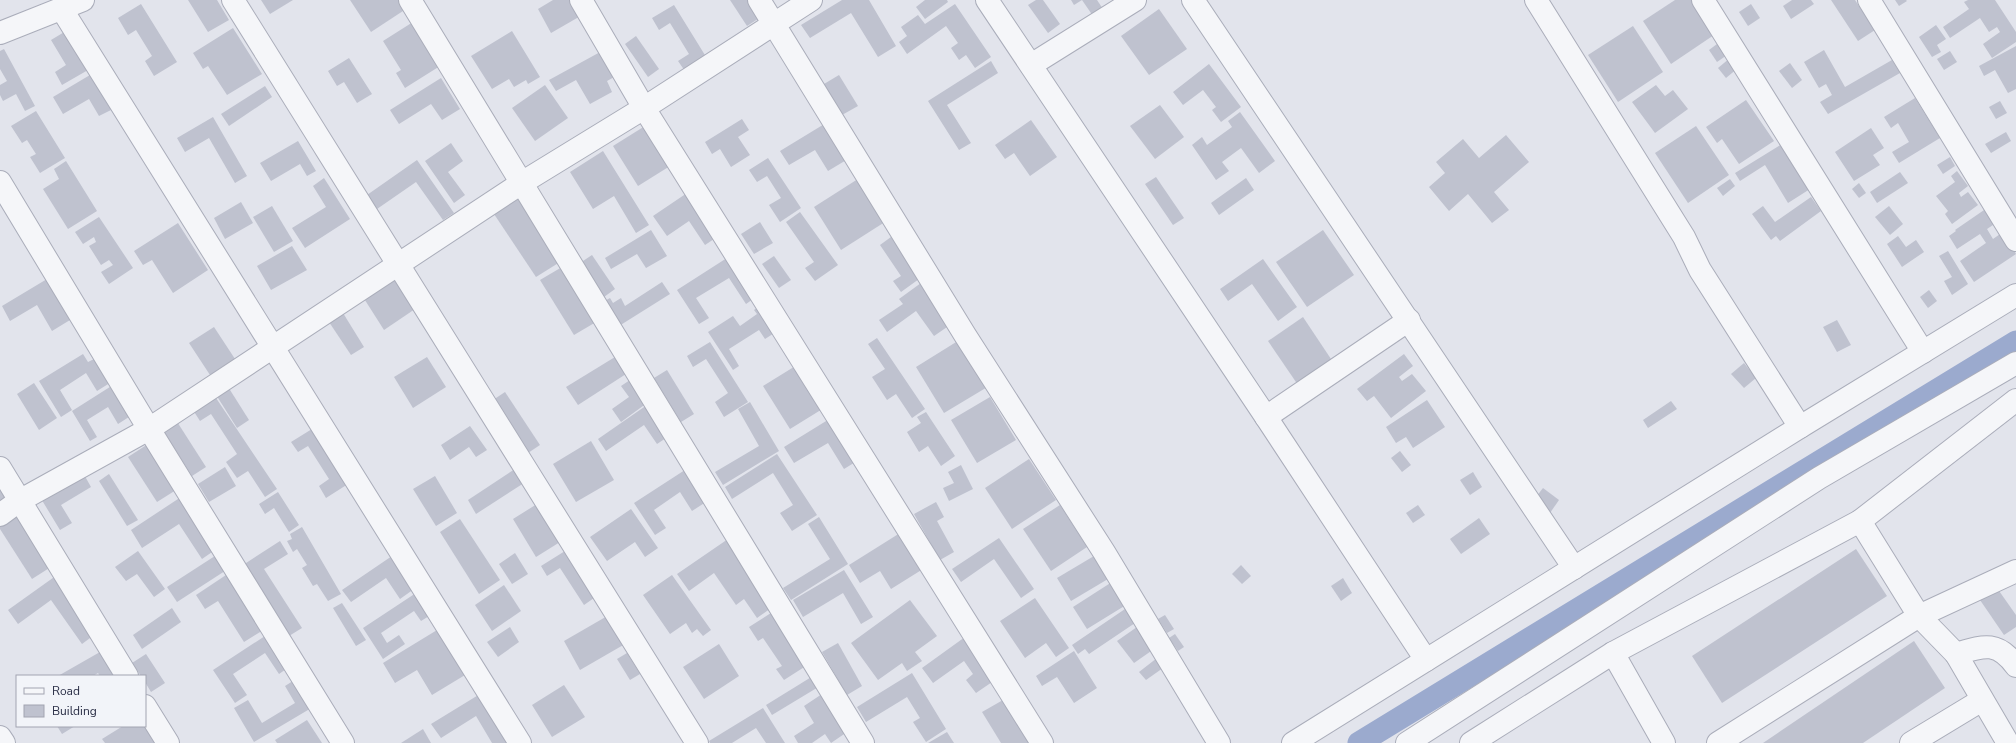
<svg xmlns="http://www.w3.org/2000/svg" width="2016" height="743" viewBox="0 0 2016 743" font-family="'Nunito Sans',sans-serif">
<rect width="100%" height="100%" fill="#e2e4ec"/>
<g fill="none" stroke-linecap="round" stroke-linejoin="round">
<polyline stroke="#9baace" stroke-width="23" points="1359,743 2016,342"/>
</g>
<g fill="#bfc2cf">
<polygon points="188,0 217,0 229,20 208,32"/>
<polygon points="261,0 293,0 270,14"/>
<polygon points="350,0 400,0 406,9 371,32"/>
<polygon points="553,0 576,0 584,14 551,33 538,9"/>
<polygon points="730,0 749,0 761,17 747,26"/>
<polygon points="842,0 869,0 896,46 878,57 851,13 810,38 801,25"/>
<polygon points="925,0 947,0 948,2 925,19 916,7"/>
<polygon points="1036,0 1043,0 1060,24 1048,33 1028,5"/>
<polygon points="1071,0 1082,0 1074,5"/>
<polygon points="1082,0 1097,0 1103,9 1093,16"/>
<polygon points="1675,0 1691,0 1714,35 1671,64 1643,21"/>
<polygon points="1792,0 1811,0 1814,4 1791,19 1783,6"/>
<polygon points="1831,0 1855,0 1875,30 1858,41"/>
<polygon points="1895,0 1906,0 1907,1 1899,6"/>
<polygon points="1968,0 1995,0 2016,32 2016,42 1992,58 1983,44 2000,32 1997,27 1989,32 1980,18 1950,38 1943,27 1969,9 1964,2"/>
<polygon points="141,4 177,62 154,76 145,61 152,56 136,30 128,35 118,18"/>
<polygon points="955,4 991,57 975,68 966,55 959,60 951,48 958,43 946,26 907,54 899,42 907,36 901,27 918,15 925,24"/>
<polygon points="1751,4 1760,18 1748,26 1739,12"/>
<polygon points="674,5 708,60 687,74 678,61 689,54 670,23 659,30 652,18"/>
<polygon points="1159,9 1187,49 1149,75 1121,36"/>
<polygon points="413,22 440,66 405,88 396,73 401,70 383,41"/>
<polygon points="1936,25 1946,39 1937,45 1941,52 1932,57 1919,37"/>
<polygon points="1633,26 1663,72 1618,102 1588,55"/>
<polygon points="233,28 262,74 227,95 208,66 203,69 193,53"/>
<polygon points="66,31 88,70 62,85 55,72 66,65 51,40"/>
<polygon points="512,31 540,77 528,84 526,80 514,87 509,79 492,89 471,56"/>
<polygon points="636,36 659,69 648,77 625,44"/>
<polygon points="1721,41 1730,53 1717,62 1709,50"/>
<polygon points="2016,46 2016,89 2008,93 1995,70 1984,76 1979,66"/>
<polygon points="4,49 35,106 25,111 16,94 3,101 0,95 0,85 7,81 0,69 0,51"/>
<polygon points="1824,50 1845,87 1892,60 1900,73 1828,114 1820,102 1832,95 1826,84 1819,88 1804,62"/>
<polygon points="602,51 616,76 607,81 612,92 590,104 576,80 556,91 549,80"/>
<polygon points="1950,51 1957,62 1944,70 1937,59"/>
<polygon points="349,58 372,94 357,103 344,82 337,86 328,71"/>
<polygon points="1730,58 1738,68 1726,78 1718,68"/>
<polygon points="991,61 998,73 947,105 971,143 959,150 928,101"/>
<polygon points="1790,63 1802,80 1792,88 1779,71"/>
<polygon points="1209,64 1241,107 1221,122 1212,110 1216,107 1203,90 1183,105 1173,92"/>
<polygon points="90,75 111,110 99,116 89,99 63,114 53,97"/>
<polygon points="839,75 858,106 842,115 824,84"/>
<polygon points="441,78 460,109 442,120 431,104 399,124 390,110"/>
<polygon points="545,85 568,118 535,141 512,108"/>
<polygon points="1656,85 1665,96 1673,90 1688,109 1655,133 1632,102"/>
<polygon points="265,86 272,97 229,126 221,114"/>
<polygon points="1915,98 1940,138 1899,163 1892,152 1909,142 1898,123 1891,128 1884,117"/>
<polygon points="1746,100 1774,141 1739,164 1722,139 1717,143 1706,127"/>
<polygon points="2000,101 2007,113 1996,119 1989,107"/>
<polygon points="1160,105 1184,137 1155,159 1130,126"/>
<polygon points="36,111 65,158 40,173 30,157 36,154 27,140 22,143 11,126"/>
<polygon points="1240,112 1275,161 1259,173 1241,148 1222,162 1229,171 1216,180 1192,145 1202,137 1207,145 1232,127 1228,121"/>
<polygon points="213,117 247,176 235,183 209,138 185,152 177,138"/>
<polygon points="742,119 749,130 738,137 750,155 731,167 720,149 712,154 705,142"/>
<polygon points="1031,120 1057,157 1030,176 1014,153 1005,159 995,145"/>
<polygon points="826,123 848,159 828,171 815,150 789,165 780,151"/>
<polygon points="645,126 670,166 638,186 613,146"/>
<polygon points="1696,126 1729,175 1688,203 1655,153"/>
<polygon points="1871,128 1884,148 1873,155 1880,165 1854,181 1835,152"/>
<polygon points="2006,132 2011,141 1991,153 1985,144"/>
<polygon points="1506,135 1529,162 1494,192 1509,210 1492,223 1468,194 1449,211 1429,187 1445,173 1436,162 1463,139 1479,158"/>
<polygon points="298,141 316,171 307,176 300,164 271,181 260,163"/>
<polygon points="451,143 463,161 448,172 465,195 454,203 425,161"/>
<polygon points="1782,144 1810,189 1788,203 1765,165 1740,181 1735,173"/>
<polygon points="603,151 649,225 636,233 614,196 593,209 570,172"/>
<polygon points="1950,157 1955,166 1943,174 1937,165"/>
<polygon points="768,158 801,208 780,222 769,205 781,198 767,176 757,182 749,170"/>
<polygon points="417,160 454,213 443,220 416,182 377,209 367,195"/>
<polygon points="66,161 97,211 68,229 43,189 59,179 54,169"/>
<polygon points="1957,171 1968,186 1959,193 1961,197 1968,192 1978,205 1952,224 1945,214 1948,211 1936,196 1955,182 1951,176"/>
<polygon points="1900,172 1908,183 1877,203 1870,192"/>
<polygon points="861,177 888,220 841,250 814,207"/>
<polygon points="1156,177 1184,218 1173,225 1145,184"/>
<polygon points="324,178 350,219 305,248 292,228 326,207 313,186"/>
<polygon points="1246,178 1254,190 1219,215 1211,203"/>
<polygon points="1730,179 1735,186 1723,196 1717,188"/>
<polygon points="1859,183 1866,193 1859,198 1852,189"/>
<polygon points="690,191 720,235 705,245 689,221 667,236 653,216"/>
<polygon points="1811,197 1821,211 1780,241 1776,236 1771,240 1752,214 1763,206 1775,222"/>
<polygon points="517,198 560,262 536,277 494,214"/>
<polygon points="241,202 253,223 225,239 214,218"/>
<polygon points="272,206 293,241 274,252 253,217"/>
<polygon points="1889,206 1903,224 1890,235 1875,217"/>
<polygon points="1987,208 1996,223 1987,229 1993,239 2003,232 2016,254 1974,282 1960,261 1986,243 1980,234 1957,249 1949,236 1956,231 1955,230"/>
<polygon points="800,212 838,265 815,281 805,268 814,262 786,222"/>
<polygon points="99,217 133,268 109,284 101,272 113,265 109,260 101,265 89,246 96,242 94,237 83,244 75,232"/>
<polygon points="760,222 773,243 754,254 741,234"/>
<polygon points="178,223 208,270 173,293 152,260 143,265 134,251"/>
<polygon points="651,230 667,256 646,268 637,254 611,269 605,258"/>
<polygon points="1323,230 1354,275 1307,307 1276,262"/>
<polygon points="1898,236 1906,247 1916,240 1924,252 1902,267 1887,244"/>
<polygon points="891,237 919,279 901,292 893,281 901,276 880,245"/>
<polygon points="292,246 307,270 271,290 257,266"/>
<polygon points="1948,251 1968,284 1952,295 1944,281 1952,277 1939,256"/>
<polygon points="592,255 615,289 604,297 580,263"/>
<polygon points="730,256 756,297 746,304 729,278 696,298 709,318 699,324 677,290"/>
<polygon points="774,256 791,280 779,288 762,264"/>
<polygon points="1263,259 1297,307 1278,321 1252,284 1228,301 1220,289"/>
<polygon points="562,267 596,322 574,335 540,280"/>
<polygon points="394,277 415,309 384,330 363,297"/>
<polygon points="47,279 70,320 52,331 37,305 10,321 2,306"/>
<polygon points="662,282 670,294 619,326 603,302 610,298 613,303 621,298 625,306"/>
<polygon points="921,283 950,325 934,336 916,311 887,332 879,320 903,304 899,299"/>
<polygon points="1929,290 1937,301 1928,308 1920,297"/>
<polygon points="762,304 779,330 765,339 759,330 729,349 739,366 733,370 708,332 733,316 740,326 757,314 754,310"/>
<polygon points="343,313 364,347 351,355 329,322"/>
<polygon points="1303,317 1333,362 1298,385 1268,341"/>
<polygon points="1837,320 1851,345 1837,352 1823,327"/>
<polygon points="214,327 235,359 210,375 189,343"/>
<polygon points="877,338 925,409 912,418 896,394 887,400 872,377 885,369 868,344"/>
<polygon points="961,339 989,386 944,413 916,367"/>
<polygon points="710,342 748,402 724,417 715,402 728,393 706,359 693,367 687,356"/>
<polygon points="83,354 88,362 98,357 113,381 97,391 86,373 60,390 72,410 61,417 39,381"/>
<polygon points="1404,354 1413,366 1399,377 1402,381 1412,374 1426,391 1391,418 1374,396 1367,401 1357,389"/>
<polygon points="427,357 446,387 413,408 394,377"/>
<polygon points="615,357 626,374 578,405 566,387"/>
<polygon points="1744,363 1756,378 1744,388 1731,374"/>
<polygon points="797,365 824,408 790,429 763,386"/>
<polygon points="667,370 694,414 681,422 654,378"/>
<polygon points="630,380 647,403 621,422 612,409 629,397 621,386"/>
<polygon points="225,382 249,420 237,428 213,390"/>
<polygon points="34,383 57,418 39,430 17,394"/>
<polygon points="113,385 132,415 118,424 108,407 87,420 97,437 90,441 72,411"/>
<polygon points="212,392 277,489 265,497 248,471 237,478 226,462 237,454 211,414 200,421 191,407"/>
<polygon points="505,392 540,445 528,453 493,400"/>
<polygon points="990,397 1016,440 977,463 951,420"/>
<polygon points="1427,400 1445,427 1413,448 1406,437 1396,443 1386,427"/>
<polygon points="1671,401 1677,409 1648,428 1643,420"/>
<polygon points="750,402 779,451 723,485 715,472 759,446 738,409"/>
<polygon points="647,405 669,436 657,444 644,425 606,451 598,439"/>
<polygon points="926,412 955,456 941,466 928,446 919,452 907,432 921,423 917,417"/>
<polygon points="174,417 206,467 192,476 160,426"/>
<polygon points="831,418 857,461 844,469 828,443 794,463 784,447"/>
<polygon points="470,426 487,450 476,457 469,447 450,460 441,445"/>
<polygon points="312,429 348,484 326,498 319,486 329,479 308,446 298,452 291,442"/>
<polygon points="591,441 614,480 576,502 553,464"/>
<polygon points="148,444 176,490 157,502 128,457"/>
<polygon points="1400,451 1411,465 1402,472 1391,458"/>
<polygon points="777,454 817,515 792,531 780,513 793,505 773,473 732,499 725,487"/>
<polygon points="1029,459 1056,500 1012,529 985,488"/>
<polygon points="961,465 973,489 949,501 943,488 954,483 948,472"/>
<polygon points="225,467 236,486 209,502 198,484"/>
<polygon points="688,468 709,500 692,511 680,492 654,510 666,528 655,535 634,503"/>
<polygon points="515,469 524,483 476,514 468,500"/>
<polygon points="82,471 91,487 61,505 72,523 60,530 40,497"/>
<polygon points="1473,472 1482,487 1470,495 1460,480"/>
<polygon points="109,474 138,520 127,526 99,481"/>
<polygon points="435,476 457,513 436,526 413,489"/>
<polygon points="0,477 12,496 0,504"/>
<polygon points="1543,488 1559,500 1550,513 1533,501"/>
<polygon points="278,492 299,525 289,532 274,508 265,514 259,504"/>
<polygon points="181,497 215,550 202,559 179,524 142,548 131,530"/>
<polygon points="936,502 944,517 937,521 954,552 940,560 914,514"/>
<polygon points="537,504 560,542 536,557 513,519"/>
<polygon points="1060,505 1087,547 1051,571 1023,529"/>
<polygon points="1418,505 1425,515 1413,523 1406,513"/>
<polygon points="631,509 658,548 645,557 635,542 607,561 590,537"/>
<polygon points="19,511 54,565 32,579 0,529 0,523"/>
<polygon points="819,517 848,564 791,600 783,588 830,559 808,524"/>
<polygon points="1479,518 1490,534 1461,554 1450,539"/>
<polygon points="460,519 500,580 479,594 440,532"/>
<polygon points="302,527 341,594 328,601 317,584 313,586 302,568 307,565 297,549 293,552 287,541 292,539 290,534"/>
<polygon points="900,533 923,569 891,589 880,571 860,583 849,565"/>
<polygon points="999,538 1034,589 1021,598 994,559 961,582 952,569"/>
<polygon points="728,539 774,606 757,618 744,599 736,605 714,573 689,591 677,574"/>
<polygon points="280,541 288,554 264,569 302,628 289,636 243,565"/>
<polygon points="1856,549 1887,596 1722,703 1692,656"/>
<polygon points="138,551 165,589 154,597 137,574 126,581 115,567"/>
<polygon points="565,551 594,598 584,605 560,568 547,576 541,566"/>
<polygon points="515,553 528,574 512,584 499,564"/>
<polygon points="218,554 228,569 177,602 167,587"/>
<polygon points="392,556 414,589 400,599 386,578 351,602 342,590"/>
<polygon points="1094,556 1108,579 1071,601 1057,578"/>
<polygon points="1241,565 1251,576 1242,584 1232,574"/>
<polygon points="844,570 873,617 861,624 843,593 803,617 793,600"/>
<polygon points="229,573 265,629 244,642 218,601 205,609 196,595"/>
<polygon points="57,575 98,632 82,644 51,600 18,624 8,610"/>
<polygon points="672,575 711,630 703,636 697,629 692,633 686,623 670,634 643,595"/>
<polygon points="1343,578 1352,593 1341,601 1331,586"/>
<polygon points="1112,582 1126,605 1087,629 1073,607"/>
<polygon points="504,585 521,611 492,631 475,605"/>
<polygon points="1997,588 2016,615 2016,627 2004,635 1980,600"/>
<polygon points="419,591 434,613 421,621 414,611 381,633 387,643 399,635 405,644 383,659 363,628"/>
<polygon points="1035,598 1069,648 1056,657 1046,643 1025,658 1000,621"/>
<polygon points="910,600 937,636 915,652 922,661 907,671 902,663 878,680 851,643"/>
<polygon points="342,603 366,640 356,646 333,608"/>
<polygon points="172,608 181,622 142,649 133,635"/>
<polygon points="1125,609 1135,623 1089,654 1085,649 1078,654 1072,645"/>
<polygon points="774,611 809,664 784,680 776,669 782,666 763,638 758,641 749,627"/>
<polygon points="609,615 625,644 580,670 564,641"/>
<polygon points="1165,615 1174,629 1167,633 1158,619"/>
<polygon points="442,627 470,672 432,695 417,670 395,683 383,663"/>
<polygon points="510,627 519,642 498,657 487,642"/>
<polygon points="1137,627 1154,649 1134,663 1117,641"/>
<polygon points="268,634 289,667 279,674 265,653 233,674 247,695 235,703 213,670"/>
<polygon points="1175,634 1184,647 1178,651 1169,638"/>
<polygon points="965,637 995,680 976,693 966,680 973,674 964,661 933,683 922,668"/>
<polygon points="1914,641 1945,688 1863,743 1763,743"/>
<polygon points="838,643 862,686 847,695 822,652"/>
<polygon points="719,644 739,676 704,699 683,667"/>
<polygon points="107,648 123,676 100,676 98,673 93,676 58,676"/>
<polygon points="1074,651 1097,688 1074,703 1057,677 1042,686 1036,676"/>
<polygon points="627,653 640,674 630,680 617,659"/>
<polygon points="146,654 165,683 151,692 145,682 145,676 141,676 132,663"/>
<polygon points="1157,658 1163,668 1146,680 1139,672"/>
<polygon points="912,673 946,729 926,742 913,722 920,718 907,697 866,722 857,707"/>
<polygon points="813,676 820,686 772,715 766,705"/>
<polygon points="296,679 313,707 254,742 234,708 248,700 262,723 295,703 285,686"/>
<polygon points="564,685 585,717 552,737 532,705"/>
<polygon points="825,692 850,730 831,743 825,734 812,743 798,743 794,736 814,723 804,706"/>
<polygon points="480,694 510,743 492,743 476,716 441,738 431,724"/>
<polygon points="1003,700 1029,743 1001,743 982,712"/>
<polygon points="763,708 785,743 766,743 756,728 732,743 710,743 709,741"/>
<polygon points="307,720 322,743 277,743 275,740"/>
<polygon points="57,726 75,726 62,734"/>
<polygon points="123,726 145,726 160,739 154,743 105,743 102,739"/>
<polygon points="423,729 431,743 401,743"/>
<polygon points="947,732 954,743 928,743"/>
</g>
<g fill="none" stroke-linecap="round" stroke-linejoin="round">
<g stroke="#aaadba" stroke-width="24">
<g id="street">
<polyline points="233,0 697,743"/>
<polyline points="410,0 863,743"/>
<polyline points="581,0 644,108 1042,743"/>
<polyline points="759,0 965,335 1104,552 1219,743"/>
<polyline points="987,0 1266,417 1426,660"/>
<polyline points="1193,0 1574,568"/>
<polyline points="1536,0 1684,237 1700,270 1800,427"/>
<polyline points="1703,0 1923,352"/>
<polyline points="1869,0 2016,240"/>
<polyline points="61,8 520,743"/>
<polyline points="0,33 83,0"/>
<polyline points="1031,65 1135,0"/>
<polyline points="0,182 149,429 343,743"/>
<polyline points="1266,417 1409,320"/>
<polyline points="0,468 127,676"/>
<polyline points="0,515 19,501 149,429 520,184 644,108 811,0"/>
<polyline points="1860,521 1919,616 1956,654 2008,743"/>
<polyline points="1613,653 1664,743"/>
<path d="M1956 654C1983 646 1997 640 2016 666"/>
<polyline points="145,706 168,743"/>
<polyline points="0,737 4,743"/>
<polyline points="1293,743 1800,427 2016,295"/>
<polyline points="1407,743 1819,478 2016,363"/>
<polyline points="1471,743 1613,653 1860,521 2016,400"/>
<polyline points="1718,743 1919,616 2016,571"/>
<polyline points="1911,743 1982,700"/>
</g>
</g>
<use href="#street" stroke="#f5f6f9" stroke-width="22"/>
</g>
<rect x="16" y="675" width="130" height="52" fill="#f2f4f9" stroke="#a2a4b1"/>
<rect x="24" y="688" width="20" height="6" fill="#f5f6f9" stroke="#a2a4b1"/>
<text x="52" y="695" font-size="12" fill="#292d45">Road</text>
<rect x="24" y="705" width="20" height="12" fill="#bfc2cf" stroke="#a2a4b1"/>
<text x="52" y="715" font-size="12" fill="#292d45">Building</text>
</svg>
